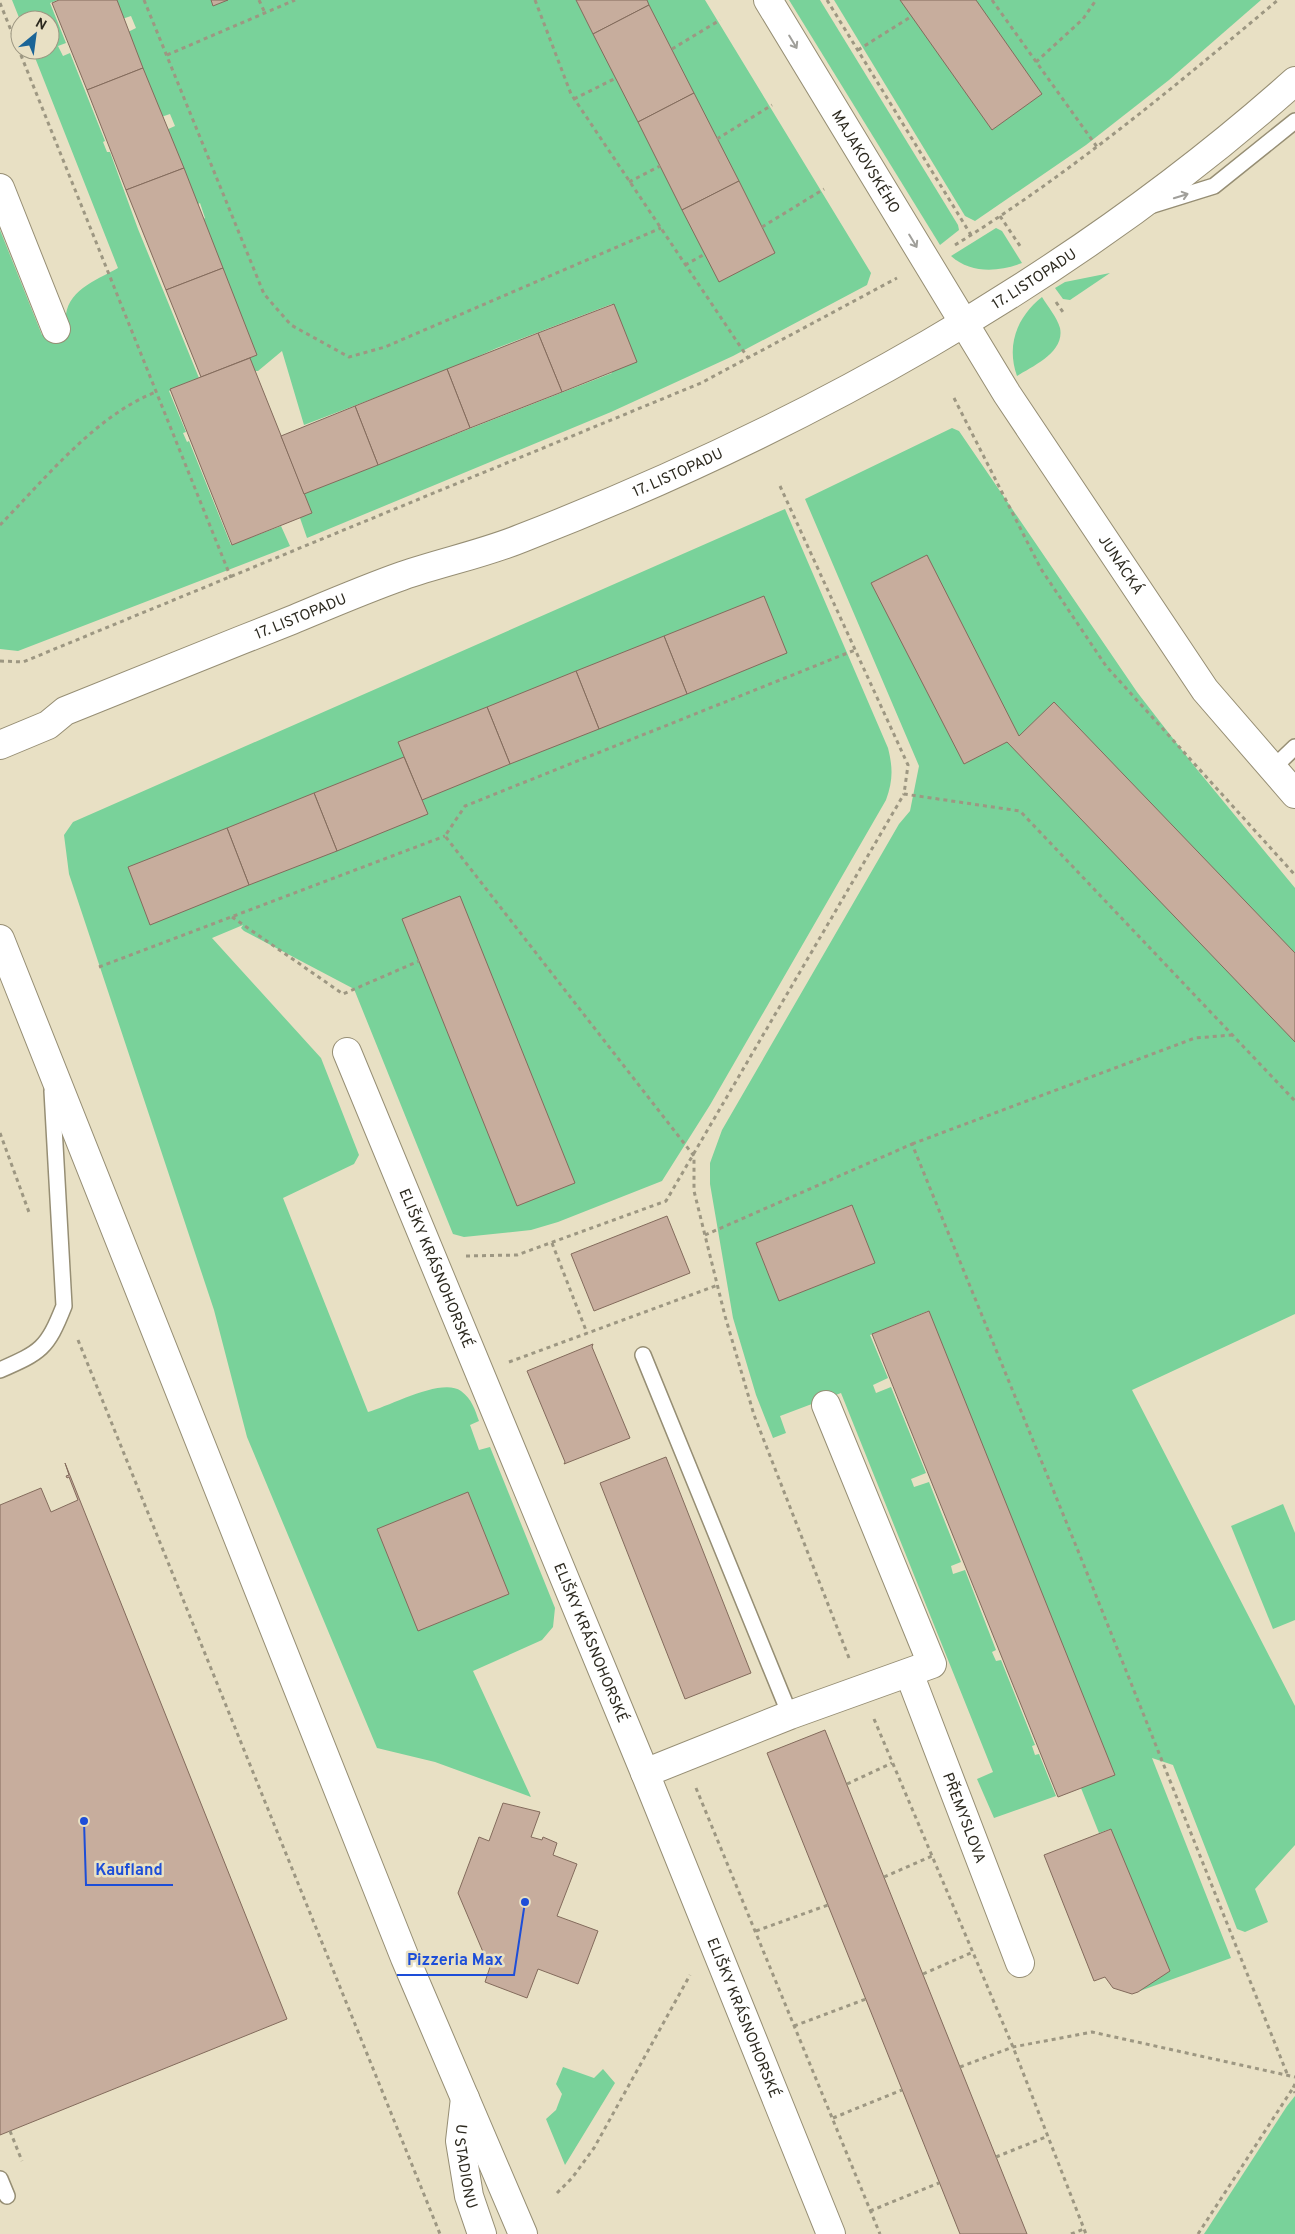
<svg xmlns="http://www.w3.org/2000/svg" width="1295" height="2234" viewBox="0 0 1295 2234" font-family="Overpass,sans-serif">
<rect width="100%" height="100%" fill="#e8e0c4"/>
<g fill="#79d29a">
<path d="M12 0H58L50 3 66 43 58 46 63 56 70 53 105 141 103 142 107 152H110L138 229 199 378 169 391 186 432 183 433 187 442 189 441 231 545 281 526 290 546 18 651 0 649V230L42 335 66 326C62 292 93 282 118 268L32 50H50V20H20Z"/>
<polygon points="115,0 705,0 871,273 867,285 733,356 611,412 307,538 300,518 303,494 612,373 612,304 497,348 445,371 304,425 282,351 258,371 254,371 248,360 202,220 205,218 200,203 196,205 166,130 175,126 170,114 161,117 128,32 136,28 131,16 122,19"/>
<polygon points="789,0 820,0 958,225 959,230 940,245"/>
<polygon points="834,0 1261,0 1169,80 1086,145 975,221 965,216"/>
<path d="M996 228 1002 231 1022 263C999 272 971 274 951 256Z"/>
<polygon points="1110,273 1070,300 1063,299 1055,288 1065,282"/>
<path d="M1042 297C1048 307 1057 317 1060 328 1065 352 1033 366 1017 376 1006 345 1017 317 1042 297Z"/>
<polygon points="952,428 959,431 1137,692 1195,767 1295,888 1295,1314 1132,1390 1295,1706 1295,1845 1255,1889 1268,1922 1245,1932 1237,1929 1173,1765 1152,1758 1231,1958 1137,1992 1168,1971 1110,1829 1099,1833 1081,1788 928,1311 870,1335 888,1378 873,1385 876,1393 891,1387 926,1473 911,1479 914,1487 929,1482 961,1562 951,1566 953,1574 965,1570 996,1650 992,1652 996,1661 1001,1660 1035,1745 1032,1746 1035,1755 1039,1754 1056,1796 994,1818 977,1779 993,1772 841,1393 780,1416 786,1433 773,1438 756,1395 733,1318 710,1184 710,1163 722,1130 899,824 910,811 919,766 805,499"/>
<path d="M785 509 888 748C893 768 893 781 886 800L710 1105 662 1181 558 1222 531 1230 464 1237 453 1234 354 989 244 931 241 928 243 925 212 938 321 1058 359 1155 354 1164 283 1198 368 1412C390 1406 442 1377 461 1391 472 1399 475 1410 479 1421L470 1425 479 1450 490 1447 555 1608 553 1627 542 1640 473 1671 531 1797 435 1762 377 1748 247 1437 214 1310 69 874 64 835 73 822Z"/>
<polygon points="1283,1504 1295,1533 1295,1620 1273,1629 1231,1526"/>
<polygon points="563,2067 594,2078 603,2069 615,2083 565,2165 546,2119 556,2110 562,2094 556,2084"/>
<polygon points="1295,2096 1295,2234 1204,2234 1287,2106"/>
</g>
<g fill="#c7ad9d" stroke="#836b5c">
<polygon points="59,0 117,0 143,68 87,90 52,3"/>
<polygon points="211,0 228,0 213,6"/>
<polygon points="576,0 647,0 649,5 593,34"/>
<polygon points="900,0 976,0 1042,94 992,130"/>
<polygon points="649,5 694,93 638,122 593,34"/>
<polygon points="143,68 184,168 126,190 87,90"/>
<polygon points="694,93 739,181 682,210 638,122"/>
<polygon points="184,168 223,268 166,290 126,190"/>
<polygon points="739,181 775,253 719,282 682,210"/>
<polygon points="223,268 257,355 201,377 166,290"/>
<polygon points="614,304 637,362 562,392 538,333"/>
<polygon points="538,333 562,392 470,428 447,369"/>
<polygon points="250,358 312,513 232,545 170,389"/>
<polygon points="447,369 470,428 378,465 355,406"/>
<polygon points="355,406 378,465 304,494 281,436"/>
<polygon points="927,555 1019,736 1054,702 1295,953 1295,1042 1007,742 964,764 871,583"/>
<polygon points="764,596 787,653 687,694 664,636"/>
<polygon points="664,636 687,694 599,729 576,671"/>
<polygon points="576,671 599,729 510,764 487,707"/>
<polygon points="487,707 510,764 422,800 398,742"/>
<polygon points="404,757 428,814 337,851 314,793"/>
<polygon points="314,793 337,851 249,885 227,828"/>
<polygon points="227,828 249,885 150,925 128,867"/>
<polygon points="460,896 575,1183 517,1206 402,919"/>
<polygon points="852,1205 875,1263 779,1301 756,1243"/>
<polygon points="667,1216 690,1273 594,1311 571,1254"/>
<polygon points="929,1311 1115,1775 1058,1797 872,1334"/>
<polygon points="593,1344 592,1347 630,1438 564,1464 565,1462 527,1371"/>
<polygon points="666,1457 751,1673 685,1699 600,1483"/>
<polygon points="65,1463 287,2019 0,2135 0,1505 41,1488 51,1512 78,1500 69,1477 67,1478 66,1476 69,1475"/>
<polygon points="468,1492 509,1594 418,1631 377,1529"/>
<polygon points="825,1730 960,2067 1027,2234 960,2234 767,1753"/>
<polygon points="503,1803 540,1812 531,1837 542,1840 543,1837 557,1843 553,1855 577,1864 557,1916 598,1931 578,1984 538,1969 527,1998 485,1982 492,1961 486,1959 458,1893 479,1837 489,1841"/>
<polygon points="1111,1829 1170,1971 1138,1992 1132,1994 1113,1988 1105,1977 1094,1981 1044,1855"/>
</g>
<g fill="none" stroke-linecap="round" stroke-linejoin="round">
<g stroke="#968e74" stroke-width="18">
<g id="service">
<polyline points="1153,205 1214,186 1295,121"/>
<polyline points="1273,768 1295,747"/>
<polyline points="643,1355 790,1715"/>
<path d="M0 1370C41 1352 47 1349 64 1306L52 1091"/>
<polyline points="0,2179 7,2196"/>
</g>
</g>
<g stroke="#968e74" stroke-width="30">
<g id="minor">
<path id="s1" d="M768 0 1007 394 1205 690 1295 794"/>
<polyline points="0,188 56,329"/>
<path id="s2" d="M347 1052 645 1773 831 2234"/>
<path id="s3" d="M909 1673 1020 1963"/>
<polyline points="645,1773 790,1715 932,1664 826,1405"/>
<path id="s4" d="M465 2098 460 2141 469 2196 482 2234"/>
</g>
</g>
<g stroke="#968e74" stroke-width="30">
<g id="primary">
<path id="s5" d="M0 745 48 725 65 711C140 681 216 650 292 620 328 605 365 589 402 576 442 562 483 554 522 538 800 430 1072 280 1295 81"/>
<polyline points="0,939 405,1958 523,2234"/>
</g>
</g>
<g stroke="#9d9782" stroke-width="3" stroke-dasharray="4 4" stroke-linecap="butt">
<polyline points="144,0 264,294 291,325 349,357 385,347 661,228"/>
<polyline points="259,0 265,13"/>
<polyline points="535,0 571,94 748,358"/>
<polyline points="827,0 971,235"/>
<polyline points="992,0 1097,147"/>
<polyline points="0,3 231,578"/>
<polyline points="672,49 720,20"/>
<polyline points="858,50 912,16"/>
<polyline points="167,55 295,0"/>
<polyline points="1036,62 1083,19 1096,0"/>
<polyline points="574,99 616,78"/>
<polyline points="717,139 772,105"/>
<polyline points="629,182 660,166"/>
<polyline points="1000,216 1022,249"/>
<polyline points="762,227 824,189"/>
<path d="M955 245C1070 174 1174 87 1278 0"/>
<polyline points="685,265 705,254"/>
<polyline points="1056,302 1065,315"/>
<polyline points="954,398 1041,569 1106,666 1295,875"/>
<polyline points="780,486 908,765 904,794 1020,811 1295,1101"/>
<path d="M0 525C45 479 96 415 156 392"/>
<polyline points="0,661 23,662 701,383 897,278"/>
<polyline points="232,917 343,994 419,961"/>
<polyline points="99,967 445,836"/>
<polyline points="0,1133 30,1215"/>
<polyline points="912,1144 1195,1038 1232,1035"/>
<polyline points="705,1235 912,1144 1083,1563 1288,2076"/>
<polyline points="552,1243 587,1333"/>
<polyline points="466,1256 517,1255 666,1201 904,794"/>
<polyline points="78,1340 440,2234"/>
<polyline points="509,1362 718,1285"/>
<polyline points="849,1658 754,1415 725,1316 694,1191 694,1156 445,836 465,806 855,650"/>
<polyline points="874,1719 1013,2047 1086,2234"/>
<polyline points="847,1784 892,1763"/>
<polyline points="696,1788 880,2234"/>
<polyline points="884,1877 932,1856"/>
<polyline points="756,1931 828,1905"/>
<polyline points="923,1974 973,1952"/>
<polyline points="794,2026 866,1999"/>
<polyline points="960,2067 1013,2047 1092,2032 1295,2077"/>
<polyline points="1295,2084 1293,2088 1295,2093"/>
<polyline points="833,2118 902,2090"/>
<polyline points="10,2131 22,2161"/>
<polyline points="996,2157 1048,2136"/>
<polyline points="557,2193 572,2178 594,2148 690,1975"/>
<polyline points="870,2211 939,2183"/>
<polyline points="1071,2234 1084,2229"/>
<polyline points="1198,2234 1293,2088"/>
</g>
<use href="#service" stroke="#fff" stroke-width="15"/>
<use href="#minor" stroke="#fff" stroke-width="28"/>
<use href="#primary" stroke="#fff" stroke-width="28"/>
</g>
<defs><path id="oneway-shaft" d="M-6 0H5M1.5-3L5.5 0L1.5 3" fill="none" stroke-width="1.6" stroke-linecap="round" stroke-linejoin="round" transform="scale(1.25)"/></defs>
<g stroke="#a09f9a">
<use href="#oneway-shaft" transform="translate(793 42) rotate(59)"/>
<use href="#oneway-shaft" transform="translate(1181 196) rotate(-17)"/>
<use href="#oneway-shaft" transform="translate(913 241) rotate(59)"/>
</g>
<g text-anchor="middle" stroke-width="5" stroke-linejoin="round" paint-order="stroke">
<g font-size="15" fill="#2c291f" stroke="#e8e0c4">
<text dy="5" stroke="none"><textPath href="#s1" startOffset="189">MAJAKOVSKÉHO</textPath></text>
<text dy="5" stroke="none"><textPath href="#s5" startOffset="1138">17. LISTOPADU</textPath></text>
<text dy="5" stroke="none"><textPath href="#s5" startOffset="732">17. LISTOPADU</textPath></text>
<text dy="5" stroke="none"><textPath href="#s1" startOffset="666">JUNÁCKÁ</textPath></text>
<text dy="5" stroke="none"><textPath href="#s5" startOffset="328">17. LISTOPADU</textPath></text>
<text dy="5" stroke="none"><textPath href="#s2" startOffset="234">ELIŠKY KRÁSNOHORSKÉ</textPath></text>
<text dy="5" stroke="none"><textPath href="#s2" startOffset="639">ELIŠKY KRÁSNOHORSKÉ</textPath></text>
<text dy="5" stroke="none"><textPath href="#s3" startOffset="155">PŘEMYSLOVA</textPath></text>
<text dy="5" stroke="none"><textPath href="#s2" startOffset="1044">ELIŠKY KRÁSNOHORSKÉ</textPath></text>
<text dy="5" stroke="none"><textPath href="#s4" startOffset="69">U STADIONU</textPath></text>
</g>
</g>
<path fill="none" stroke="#1d4ed8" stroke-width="2" d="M84 1821L86 1885H173M525 1902L514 1975H397"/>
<g fill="#1d4ed8" stroke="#e8e0c4" stroke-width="2">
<circle cx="84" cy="1821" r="5"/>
<circle cx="525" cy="1902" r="5"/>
</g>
<g font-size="16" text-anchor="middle" font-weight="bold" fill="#1d4ed8" stroke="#e8e0c4" stroke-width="5" stroke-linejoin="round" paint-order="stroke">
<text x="129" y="1875">Kaufland</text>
<text x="455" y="1965">Pizzeria Max</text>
</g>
<g transform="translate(35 35) rotate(29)"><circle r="24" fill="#e8e0c4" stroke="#9d9782"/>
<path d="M0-4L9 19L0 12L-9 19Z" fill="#1a6497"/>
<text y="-8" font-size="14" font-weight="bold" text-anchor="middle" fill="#2c291f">N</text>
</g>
</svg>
